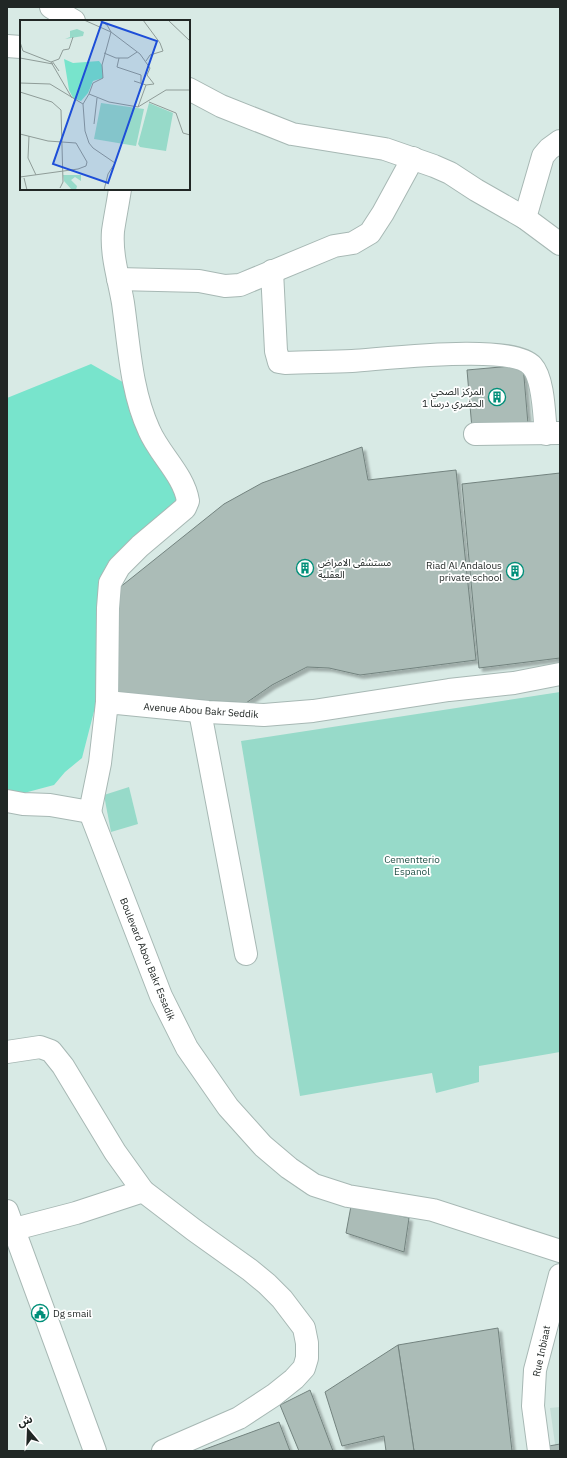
<svg xmlns="http://www.w3.org/2000/svg" width="567" height="1458" viewBox="0 0 567 1458" font-family="'IBM Plex Sans','Noto Sans Arabic',sans-serif">
<defs>
<filter id="shadow"><feDropShadow dx="3.5" dy="3.5" stdDeviation="1" flood-color="#0004"/></filter>
</defs>
<rect width="100%" height="100%" fill="#d8eae5"/>
<polygon fill="#c4ded7" points="560,1407 560,1451 556,1451 550,1408"/>
<g fill="#97dac9">
<polygon points="560,692 560,1052 479,1066 479,1082 436,1093 432,1073 300,1096 241,741"/>
<polygon points="129,787 138,824 111,832 104,795"/>
</g>
<polygon fill="#78e4cc" points="91,364 135,389 188,501 106,569 99,692 82,758 65,772 54,785 24,793 7,790 7,398"/>
<g fill="#abbcb7" stroke="#73837f" filter="url(#shadow)">
<polygon points="523,365 528,424 472,429 467,370"/>
<polygon points="362,447 368,480 456,470 476,660 360,675 329,668 307,667 272,685 246,703 117,695 119,588 224,504 262,483"/>
<polygon points="560,473 560,658 479,668 462,484"/>
<polygon points="351,1206 359,1206 409,1218 404,1252 346,1233"/>
<polygon points="498,1328 512,1451 414,1451 398,1345"/>
<polygon points="398,1345 414,1451 386,1451 384,1436 342,1446 325,1392"/>
<polygon points="310,1390 333,1451 299,1451 280,1405"/>
<polygon points="279,1422 290,1451 200,1451"/>
<polygon points="560,1444 560,1451 549,1451 549,1446"/>
</g>
<g fill="none" stroke-linecap="round" stroke-linejoin="round">
<g stroke="#a7b8b4" stroke-width="24">
<g id="minor">
<polyline points="51,7 74,21"/>
<polyline points="7,46 21,47"/>
<polyline points="189,89 221,106 292,134 385,149 434,166 450,173 476,190 525,218 560,244"/>
<polyline points="525,218 543,156 549,149 560,141"/>
<path d="M272 271 276 351 279 362 285 363C307 362 330 362 352 361 385 359 512 343 532 366 544 379 544 416 546 434"/>
<polyline points="118,279 199,281 225,286 240,285 334,246 353,243 370,233 383,213 413,158"/>
<polyline points="475,434 560,433"/>
<path d="M107 702 108 608 110 583 119 567 140 546 185 508 188 501C184 475 159 454 149 430 131 391 129 345 123 303 119 279 111 256 113 231 115 217 118 203 120 189"/>
<polyline points="200,712 246,954"/>
<polyline points="7,801 23,804 50,805 90,812"/>
<polyline points="90,812 161,996 187,1048 228,1107 263,1146 289,1168 314,1185 348,1196 433,1210 560,1251"/>
<polyline points="90,812 100,763 107,702 208,712 264,715 313,711 449,690 514,683 560,674"/>
<polyline points="7,1052 40,1047 51,1051 63,1066 115,1152 143,1191"/>
<polyline points="7,1211 95,1451"/>
<polyline points="7,1231 76,1213 143,1191 194,1230 250,1270 267,1284 282,1299 304,1328 307,1343 307,1358 304,1368 294,1379 274,1395 239,1418 163,1451"/>
<polyline points="539,1451 533,1406 535,1370 560,1275"/>
</g>
</g>
<use href="#minor" stroke="#fff" stroke-width="22"/>
</g>
<defs>
<g id="building-ring" transform="scale(0.9)"><circle r="9.5" fill="#fff" stroke="#008f79" stroke-width="1.5"/><path d="M-4-6H4V6H1V3H-1V6H-4ZM-2.5-4.3h1.7v1.8h-1.7ZM.8-4.3h1.7v1.8H.8ZM-2.5-1h1.7V.8h-1.7ZM.8-1h1.7V.8H.8Z" fill="#008f79"/></g>
<g id="civic-ring" transform="scale(0.9)"><circle r="9.5" fill="#fff" stroke="#008f79" stroke-width="1.5"/><path d="M-.6-6.5H3V-4.5H.6V-3L4-1V1h2V6H-6V1h2V-1L-.6-3ZM-1.2 2.5V6h2.4V2.5Z" fill="#008f79"/></g>
</defs>
<g fill-rule="evenodd">
<use href="#building-ring" x="497" y="397"/>
<use href="#building-ring" x="305" y="568"/>
<use href="#building-ring" x="515" y="571"/>
<use href="#civic-ring" x="40" y="1313"/>
</g>
<g text-anchor="middle" stroke-width="3.5" stroke-linejoin="round" paint-order="stroke">
<g font-size="10" fill="#212725" stroke="#fff" text-anchor="end">
<text x="484" y="395">المركز الصحي<tspan x="484" dy="12">الحضري درسا 1</tspan></text>
<text x="318" y="566" text-anchor="start">مستشفى الامراض<tspan x="318" dy="12">العقلية</tspan></text>
<text x="502" y="569">Riad Al Andalous<tspan x="502" dy="12">private school</tspan></text>
<text x="53" y="1317" text-anchor="start">Dg smail</text>
</g>
<g font-size="10" fill="#212725" stroke="#fff">
<text transform="translate(201 710) rotate(4)" y="4">Avenue Abou Bakr Seddik</text>
<text transform="translate(148 959) rotate(68)" y="4">Boulevard Abou Bakr Essadik</text>
<text transform="translate(541 1351) rotate(-78)" y="4">Rue Inbiaat</text>
</g>
<g font-size="10" fill="#225147" stroke="#fff">
<text x="412" y="863">Cementterio<tspan x="412" dy="12">Espanol</tspan></text>
</g>
</g>
<g transform="translate(20 20)">
<rect width="170" height="170" fill="#d8eae5"/>
<path d="M57 9 64 12 63 16 45 19 50 17V11ZM81 83 124 89 116 126 74 119ZM129 83 153 93 146 131 120 127 118 124ZM43 155H61V161L55 157 51 160 57 166 56 170H52L44 161Z" fill="#97dac9"/>
<path d="M44 39 53 43 79 41 82 45 83 58 73 61 68 73 61 81 53 78 49 70Z" fill="#78e4cc"/>
<path fill="none" stroke="#8f9c98" stroke-width="1" d="M64 0 91 12 120 34 130 48 127 55 134 64 126 65M123 0 140 23 143 31 130 35 126 41M148 0 170 21M0 22 3 31 31 42 52 78M84 33 96 38H108L117 32M0 38 33 44M99 38 97 47 121 55V63M32 41 39 51M31 42 39 39 43 30 49 29 53 17M114 61 126 65 118 87M0 63 30 64 63 84M0 72 32 82 41 90 43 162 40 168M69 74 73 63 83 58 82 45 91 12 87 5 79 0M129 82 156 93 163 113 170 115M63 84 69 74 89 82 118 87 146 70H170M63 84 65 111 69 123 73 128 95 143 88 154 84 170M74 104 77 78M0 114 28 121 56 123 67 142 66 146 58 149 0 157M9 116 8 138 16 155M4 158 7 170M38 170H51"/>
<path fill="#1d4ed8" fill-opacity="0.15" stroke="#1d4ed8" stroke-width="2" d="M82 2 137 21 88 163 33 144Z"/>
<rect width="170" height="170" fill="none" stroke="#212725" stroke-width="2"/>
</g>
<rect width="567" height="1458" fill="none" stroke="#212725" stroke-width="16"/>
<g transform="translate(28 1430) rotate(341)" stroke="#ffffff" stroke-width="3" paint-order="stroke">
<path d="M0-3L7 15L0 10L-7 15Z" fill="#212725"/>
<text y="-6" font-size="11" font-weight="bold" text-anchor="middle" fill="#212725">ش</text>
</g>
</svg>
